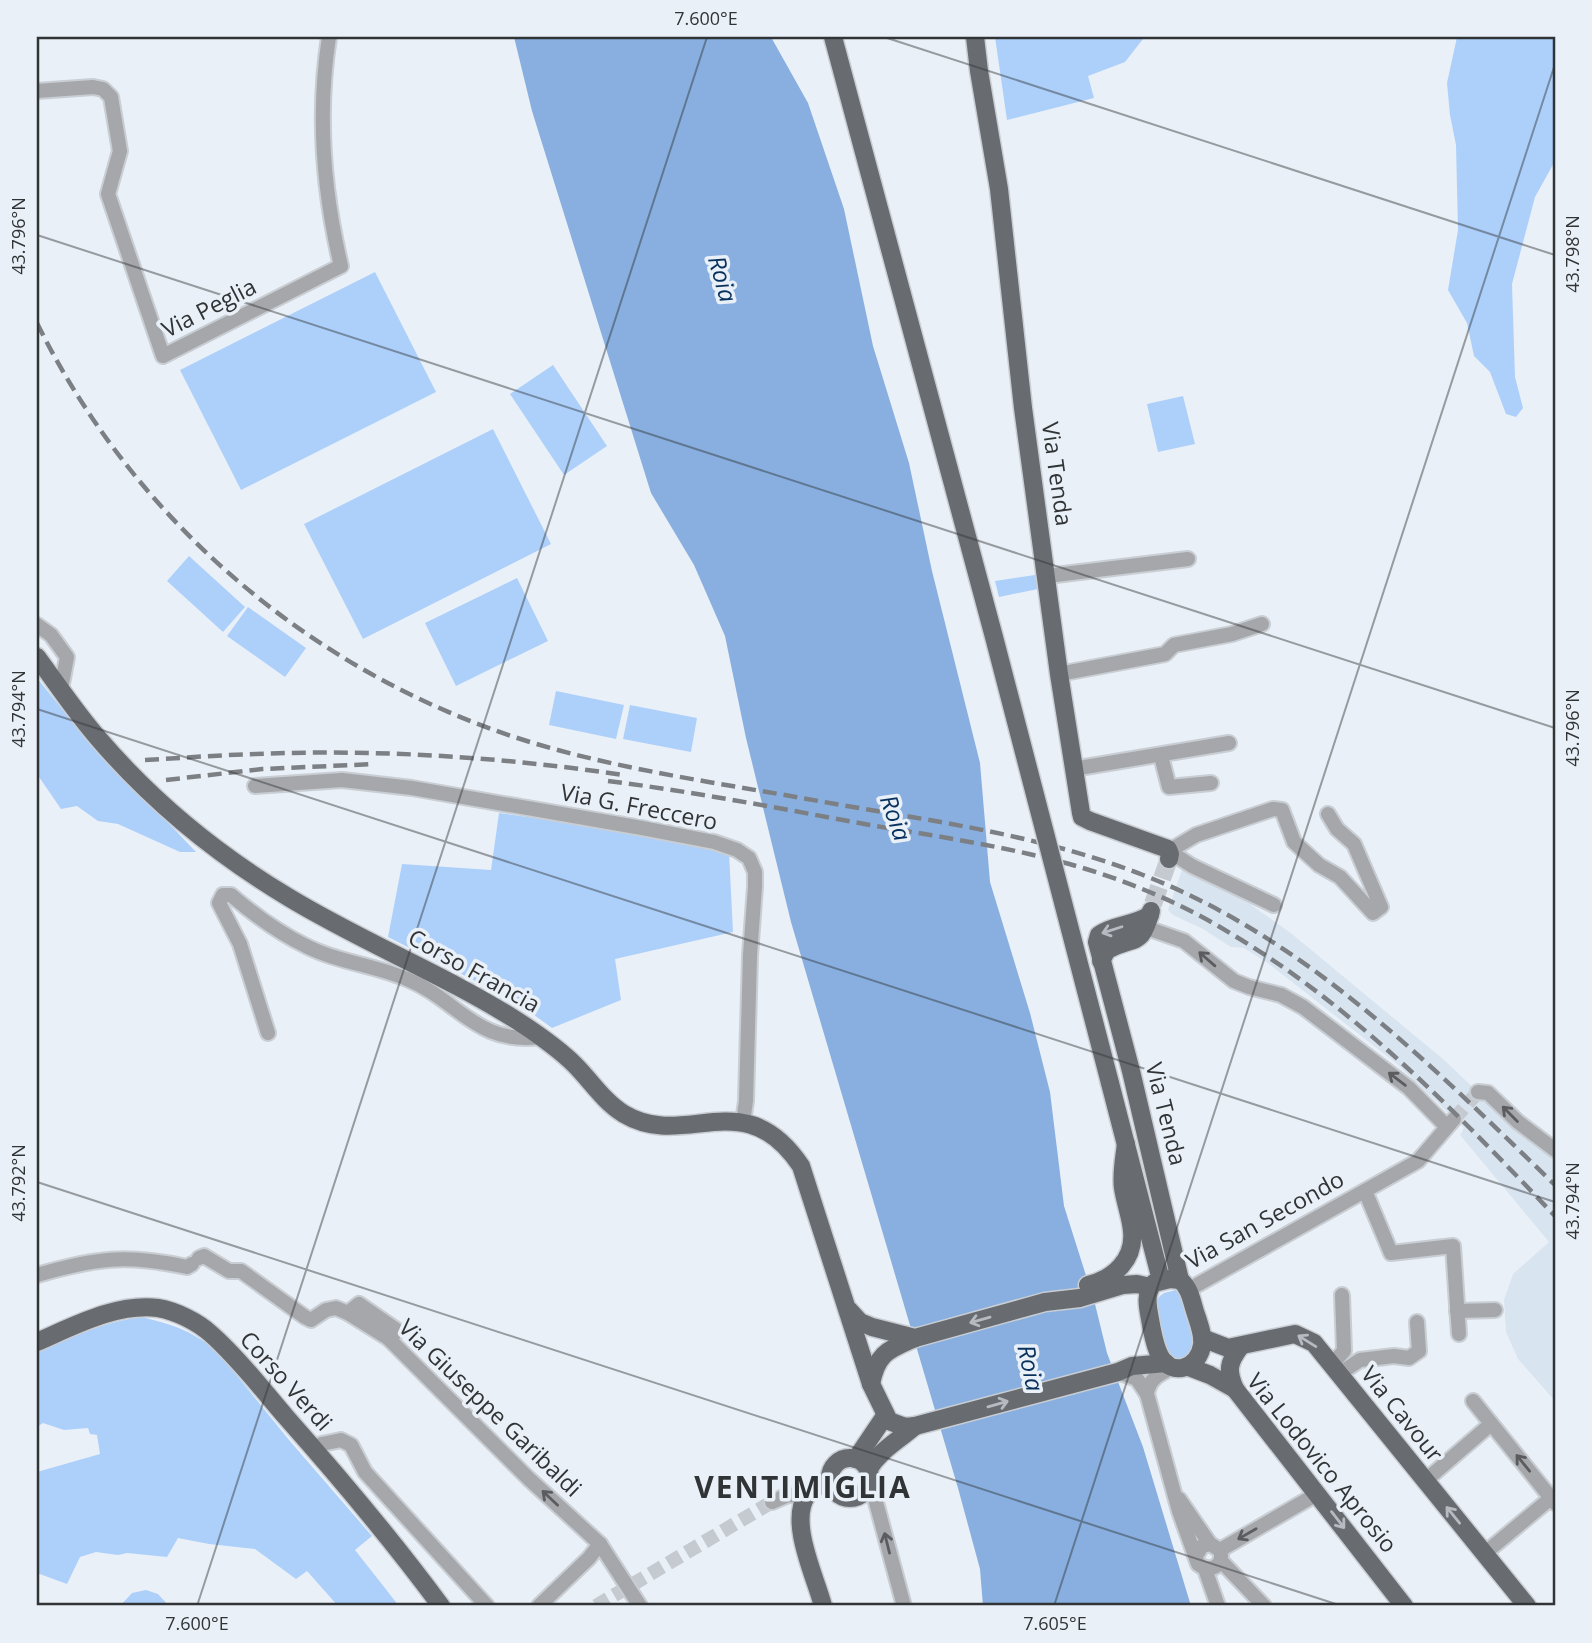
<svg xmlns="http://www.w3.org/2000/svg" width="1592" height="1643" viewBox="0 0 1592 1643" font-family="'Open Sans',sans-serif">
<rect width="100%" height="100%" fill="#eaf0f7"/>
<polygon fill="#d9e4f1" points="1183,867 1250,904 1292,934 1443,1059 1536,1147 1555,1158 1555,1401 1518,1359 1506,1332 1504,1300 1513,1274 1549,1242 1460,1135 1464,1128 1397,1064 1269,964 1244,948 1231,947 1203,929 1173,915 1168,910"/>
<g fill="#add0fb">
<polygon points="995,37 1149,37 1143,39 1125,62 1088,76 1094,98 1007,120"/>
<polygon points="1457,37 1553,37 1555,161 1535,197 1512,284 1515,377 1523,408 1516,417 1506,414 1490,372 1474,356 1467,323 1448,290 1458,230 1456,145 1450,115 1447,83"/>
<polygon points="375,272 436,392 241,490 180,370"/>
<polygon points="553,365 607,446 564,475 510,394"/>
<polygon points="1183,396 1195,444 1158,452 1147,404"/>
<polygon points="493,429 551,544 363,639 304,524"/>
<polygon points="189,556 245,607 223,632 167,581"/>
<polygon points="1035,575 1038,589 999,597 995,581"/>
<polygon points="517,578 548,641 456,686 425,623"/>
<polygon points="248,607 306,648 285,677 227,636"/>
<polygon points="37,678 74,724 196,852 180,852 118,824 98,821 77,806 61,809 37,774"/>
<polygon points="556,691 624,705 616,739 549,725"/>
<polygon points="630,705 697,718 691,752 623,739"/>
<polygon points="499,813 578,824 729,852 733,932 615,959 621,1000 552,1028 515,1001 388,937 402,864 491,870"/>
<path d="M1176 1290 1184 1297 1195 1343 1187 1358C1181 1359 1176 1360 1170 1356 1161 1350 1154 1313 1157 1302 1158 1297 1160 1296 1164 1293Z"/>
<path d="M141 1317C172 1324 199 1333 221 1356L289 1440 372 1536 355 1550 399 1606H338L307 1571 296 1579 255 1549 209 1544 178 1538 167 1557 127 1553 118 1555 96 1552 80 1557 67 1584 37 1573V1472L100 1454 97 1435 90 1434 88 1428 64 1430 43 1423 37 1427V1350C71 1337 104 1322 141 1317Z"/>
<polygon points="146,1590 158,1594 169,1606 120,1606 132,1593"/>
</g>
<polygon fill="#88afdf" points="514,37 771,37 808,103 844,209 873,346 909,463 932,571 980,763 990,882 1030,1013 1050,1092 1064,1206 1095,1304 1107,1353 1143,1447 1191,1606 983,1606 980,1569 958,1488 791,922 746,738 725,636 694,565 651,493 532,111"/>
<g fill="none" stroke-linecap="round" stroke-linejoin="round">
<g stroke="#c5cad0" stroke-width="14" stroke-dasharray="14 7" stroke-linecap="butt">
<polyline points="1454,1119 1478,1092"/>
<polyline points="596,1606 772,1502"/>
</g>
<polyline stroke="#c5cad0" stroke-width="18" stroke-dasharray="18 9" stroke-linecap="butt" points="1153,904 1169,859"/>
<g stroke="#c9ced4" stroke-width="18">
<g id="minor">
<path d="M37 91 93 87 103 89 111 97 120 151 108 194 163 356 341 266C323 190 317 114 329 37"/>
<polyline points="1047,576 1188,559"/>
<polyline points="37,625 51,635 67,657 61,689"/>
<polyline points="1059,674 1165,654 1174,645 1232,634 1262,624"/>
<polyline points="1161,756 1169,787 1211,783"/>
<polyline points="1073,769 1229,743"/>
<polyline points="255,786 342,780 412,788 642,828 714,842 737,850 749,858 755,872 755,887 750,955 746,1101 743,1122"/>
<polyline points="1274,905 1192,866 1169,851 1196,835 1273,809 1282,810 1294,842 1319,865 1340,877 1373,913 1381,907 1354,844 1337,829 1328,814"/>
<polyline points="1147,928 1184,941 1234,981 1249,987 1281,995 1303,1007 1409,1088 1446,1126"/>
<path d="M268 1033 240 944 219 903 223 895H231C253 914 279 933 306 946 337 962 374 965 407 979 458 1000 476 1045 540 1037"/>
<polyline points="1478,1092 1488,1093 1518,1122 1555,1150"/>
<polyline points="1365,1191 1391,1253 1453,1246 1459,1334"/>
<polyline points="199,1258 204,1256 229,1271 241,1271 305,1317 311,1320 326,1310 336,1308 348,1313 388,1338 528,1478 600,1544 640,1606"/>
<path d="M37 1275C96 1258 126 1254 187 1267L192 1264"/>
<polyline points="1188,1290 1418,1161 1454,1119"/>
<polyline points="1457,1311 1495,1310"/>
<polyline points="348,1313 359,1304 398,1331 388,1338"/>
<polyline points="1331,1365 1344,1351 1342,1295"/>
<path d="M1118 1372 1137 1379 1147 1394 1179 1511 1198 1564C1211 1574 1225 1565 1220 1550L1210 1544 1202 1546 1196 1556"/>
<polyline points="1339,1374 1360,1360 1394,1356 1409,1358 1419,1351 1417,1322"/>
<path d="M1147 1394C1149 1378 1160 1374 1173 1367"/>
<polyline points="1473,1401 1555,1503"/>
<polyline points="314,1449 322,1444 341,1440 351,1445 365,1472 487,1606"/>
<polyline points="870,1480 904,1606"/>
<polyline points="1425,1481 1491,1424"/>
<polyline points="1179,1499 1210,1544"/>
<polyline points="772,1502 788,1495 807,1496"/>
<polyline points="1220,1550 1317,1494"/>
<polyline points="1484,1554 1551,1498"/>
<polyline points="1221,1561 1264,1606"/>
<polyline points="1205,1569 1218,1606"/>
<polyline points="539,1606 589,1558 600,1544"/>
</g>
</g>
<g stroke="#c9ced4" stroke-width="21">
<g id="major">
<polyline points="975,37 979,71 999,189 1023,408 1059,674 1081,813 1082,817 1090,821 1168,849 1170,854 1169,859"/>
<path d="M37 657C57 684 76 713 98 738 151 800 218 855 288 897 362 942 443 974 516 1020 536 1033 558 1048 575 1065 591 1081 604 1102 624 1114 686 1151 744 1081 801 1166L871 1384 889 1421 905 1427 915 1426 1118 1372 1132 1366 1166 1363"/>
<path d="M1150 915C1134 926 1114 924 1099 935L1097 942 1131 1071 1180 1280"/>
<path d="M1101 961 1107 950C1137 934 1140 949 1151 911"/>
<polyline points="1110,1083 1161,1280"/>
<path d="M1170 1279 1180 1280C1189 1287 1191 1298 1194 1308 1197 1319 1204 1334 1202 1345 1199 1368 1172 1378 1160 1356 1155 1347 1153 1335 1151 1325 1149 1311 1143 1295 1154 1283Z"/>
<path d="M1088 1285C1114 1279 1135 1259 1132 1231 1131 1217 1125 1202 1123 1188 1121 1174 1124 1159 1126 1144"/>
<polyline points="849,1310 860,1322 872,1327 915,1338 1045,1302 1080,1298 1123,1285 1137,1284 1150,1287"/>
<polyline points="1202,1338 1228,1348 1295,1334 1314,1343 1527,1606"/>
<path d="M37 1342C74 1326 116 1303 158 1308 176 1311 198 1322 211 1334 238 1358 262 1389 286 1417 340 1478 393 1541 441 1606"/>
<polyline points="1189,1367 1210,1375 1235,1389 1404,1606"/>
<path d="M871 1384C877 1353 888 1350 915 1338"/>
<path d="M1235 1389C1227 1371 1228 1363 1240 1347"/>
<circle cx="850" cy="1478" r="20"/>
<polyline points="856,1459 885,1416"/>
<path d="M868 1470C880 1450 898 1441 915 1426"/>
<path d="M823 1606C816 1578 788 1522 807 1495 813 1488 822 1484 830 1481"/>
</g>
</g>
<use href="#minor" stroke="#a5a7aa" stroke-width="14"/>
<use href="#major" stroke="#686c71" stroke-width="18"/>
<g stroke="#7c8084" stroke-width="4.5" stroke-dasharray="14 7" stroke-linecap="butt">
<path d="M37 323C136 524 316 676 530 742 625 771 726 784 824 802 932 821 1041 835 1143 875 1306 938 1432 1066 1555 1185"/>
<path d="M145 760C182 758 219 755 256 754 378 749 502 757 623 775"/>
<polyline points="166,780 262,769 375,764"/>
<path d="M608 781C696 792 783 809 870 825 923 834 977 842 1029 854 1098 869 1170 896 1230 933 1355 1007 1456 1112 1555 1216"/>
</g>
<g stroke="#c9ced4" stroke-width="21" stroke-linecap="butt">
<polyline id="major-bridge" points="833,37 994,637 1110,1083"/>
</g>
<use href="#major-bridge" stroke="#686c71" stroke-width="18"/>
</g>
<defs><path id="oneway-shaft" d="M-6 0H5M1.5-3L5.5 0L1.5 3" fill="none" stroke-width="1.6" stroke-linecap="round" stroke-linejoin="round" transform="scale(1.75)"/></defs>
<g stroke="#b6bbc1">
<use href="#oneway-shaft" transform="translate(1112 930) rotate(162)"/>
<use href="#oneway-shaft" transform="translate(980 1320) rotate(164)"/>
<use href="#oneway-shaft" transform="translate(1307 1341) rotate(-148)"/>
<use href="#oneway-shaft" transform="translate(998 1404) rotate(-16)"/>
<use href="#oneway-shaft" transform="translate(1453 1515) rotate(-129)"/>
<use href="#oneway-shaft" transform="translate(1338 1520) rotate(52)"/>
</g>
<g stroke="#5a5c5f">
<use href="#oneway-shaft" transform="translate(1207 959) rotate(-139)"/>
<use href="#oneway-shaft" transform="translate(1397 1079) rotate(-143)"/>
<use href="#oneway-shaft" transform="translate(1510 1114) rotate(-135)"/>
<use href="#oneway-shaft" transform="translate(1523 1463) rotate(-129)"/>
<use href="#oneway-shaft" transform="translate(550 1498) rotate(-137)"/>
<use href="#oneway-shaft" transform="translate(1247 1534) rotate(150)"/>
<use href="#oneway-shaft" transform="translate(887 1543) rotate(-104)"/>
</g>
<path fill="none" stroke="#313436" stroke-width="2" stroke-opacity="0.45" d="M884 37 1555 255M37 235 1555 728M37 709 1555 1202M37 1182 1342 1606M197 1606 707 37M1054 1606 1555 64"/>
<g text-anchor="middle" stroke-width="7" stroke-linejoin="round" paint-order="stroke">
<g font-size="23" fill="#313436" stroke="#eaf0f7">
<text transform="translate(209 308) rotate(-27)" y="8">Via Peglia</text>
<text transform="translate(1057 474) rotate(82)" y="8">Via Tenda</text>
<text transform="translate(639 807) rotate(11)" y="8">Via G. Freccero</text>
<text transform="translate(474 971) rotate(29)" y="8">Corso Francia</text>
<text transform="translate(1166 1114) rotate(76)" y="8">Via Tenda</text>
<text transform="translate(1265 1220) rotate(-29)" y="8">Via San Secondo</text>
<text transform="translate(286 1381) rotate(48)" y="8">Corso Verdi</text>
<text transform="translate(490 1408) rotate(44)" y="8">Via Giuseppe Garibaldi</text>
<text transform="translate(1402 1414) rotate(51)" y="8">Via Cavour</text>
<text transform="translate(1322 1463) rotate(51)" y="8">Via Lodovico Aprosio</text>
</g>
<g font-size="24" font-style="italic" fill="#09315d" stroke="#eaf0f7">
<text transform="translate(722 279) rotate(74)" y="8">Roia</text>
<text transform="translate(895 818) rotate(70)" y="8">Roia</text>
<text transform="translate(1030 1368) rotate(78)" y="8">Roia</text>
</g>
<g font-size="30" font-weight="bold" letter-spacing="2" fill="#313436" stroke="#eaf0f7">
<text x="803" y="1498">VENTIMIGLIA</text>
</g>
</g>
<rect width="1592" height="1643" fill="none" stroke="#eaf0f7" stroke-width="77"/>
<rect x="38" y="38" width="1516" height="1566" fill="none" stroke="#313436" stroke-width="2.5"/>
<g font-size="18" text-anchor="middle" fill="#313436">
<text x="706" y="25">7.600°E</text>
<text transform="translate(19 236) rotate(-90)" y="6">43.796°N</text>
<text transform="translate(1573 254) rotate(-90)" y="6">43.798°N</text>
<text transform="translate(19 709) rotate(-90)" y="6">43.794°N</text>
<text transform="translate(1573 728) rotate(-90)" y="6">43.796°N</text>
<text transform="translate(19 1183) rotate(-90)" y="6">43.792°N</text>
<text transform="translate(1573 1201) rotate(-90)" y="6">43.794°N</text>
<text x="197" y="1630">7.600°E</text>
<text x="1055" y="1630">7.605°E</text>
</g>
</svg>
